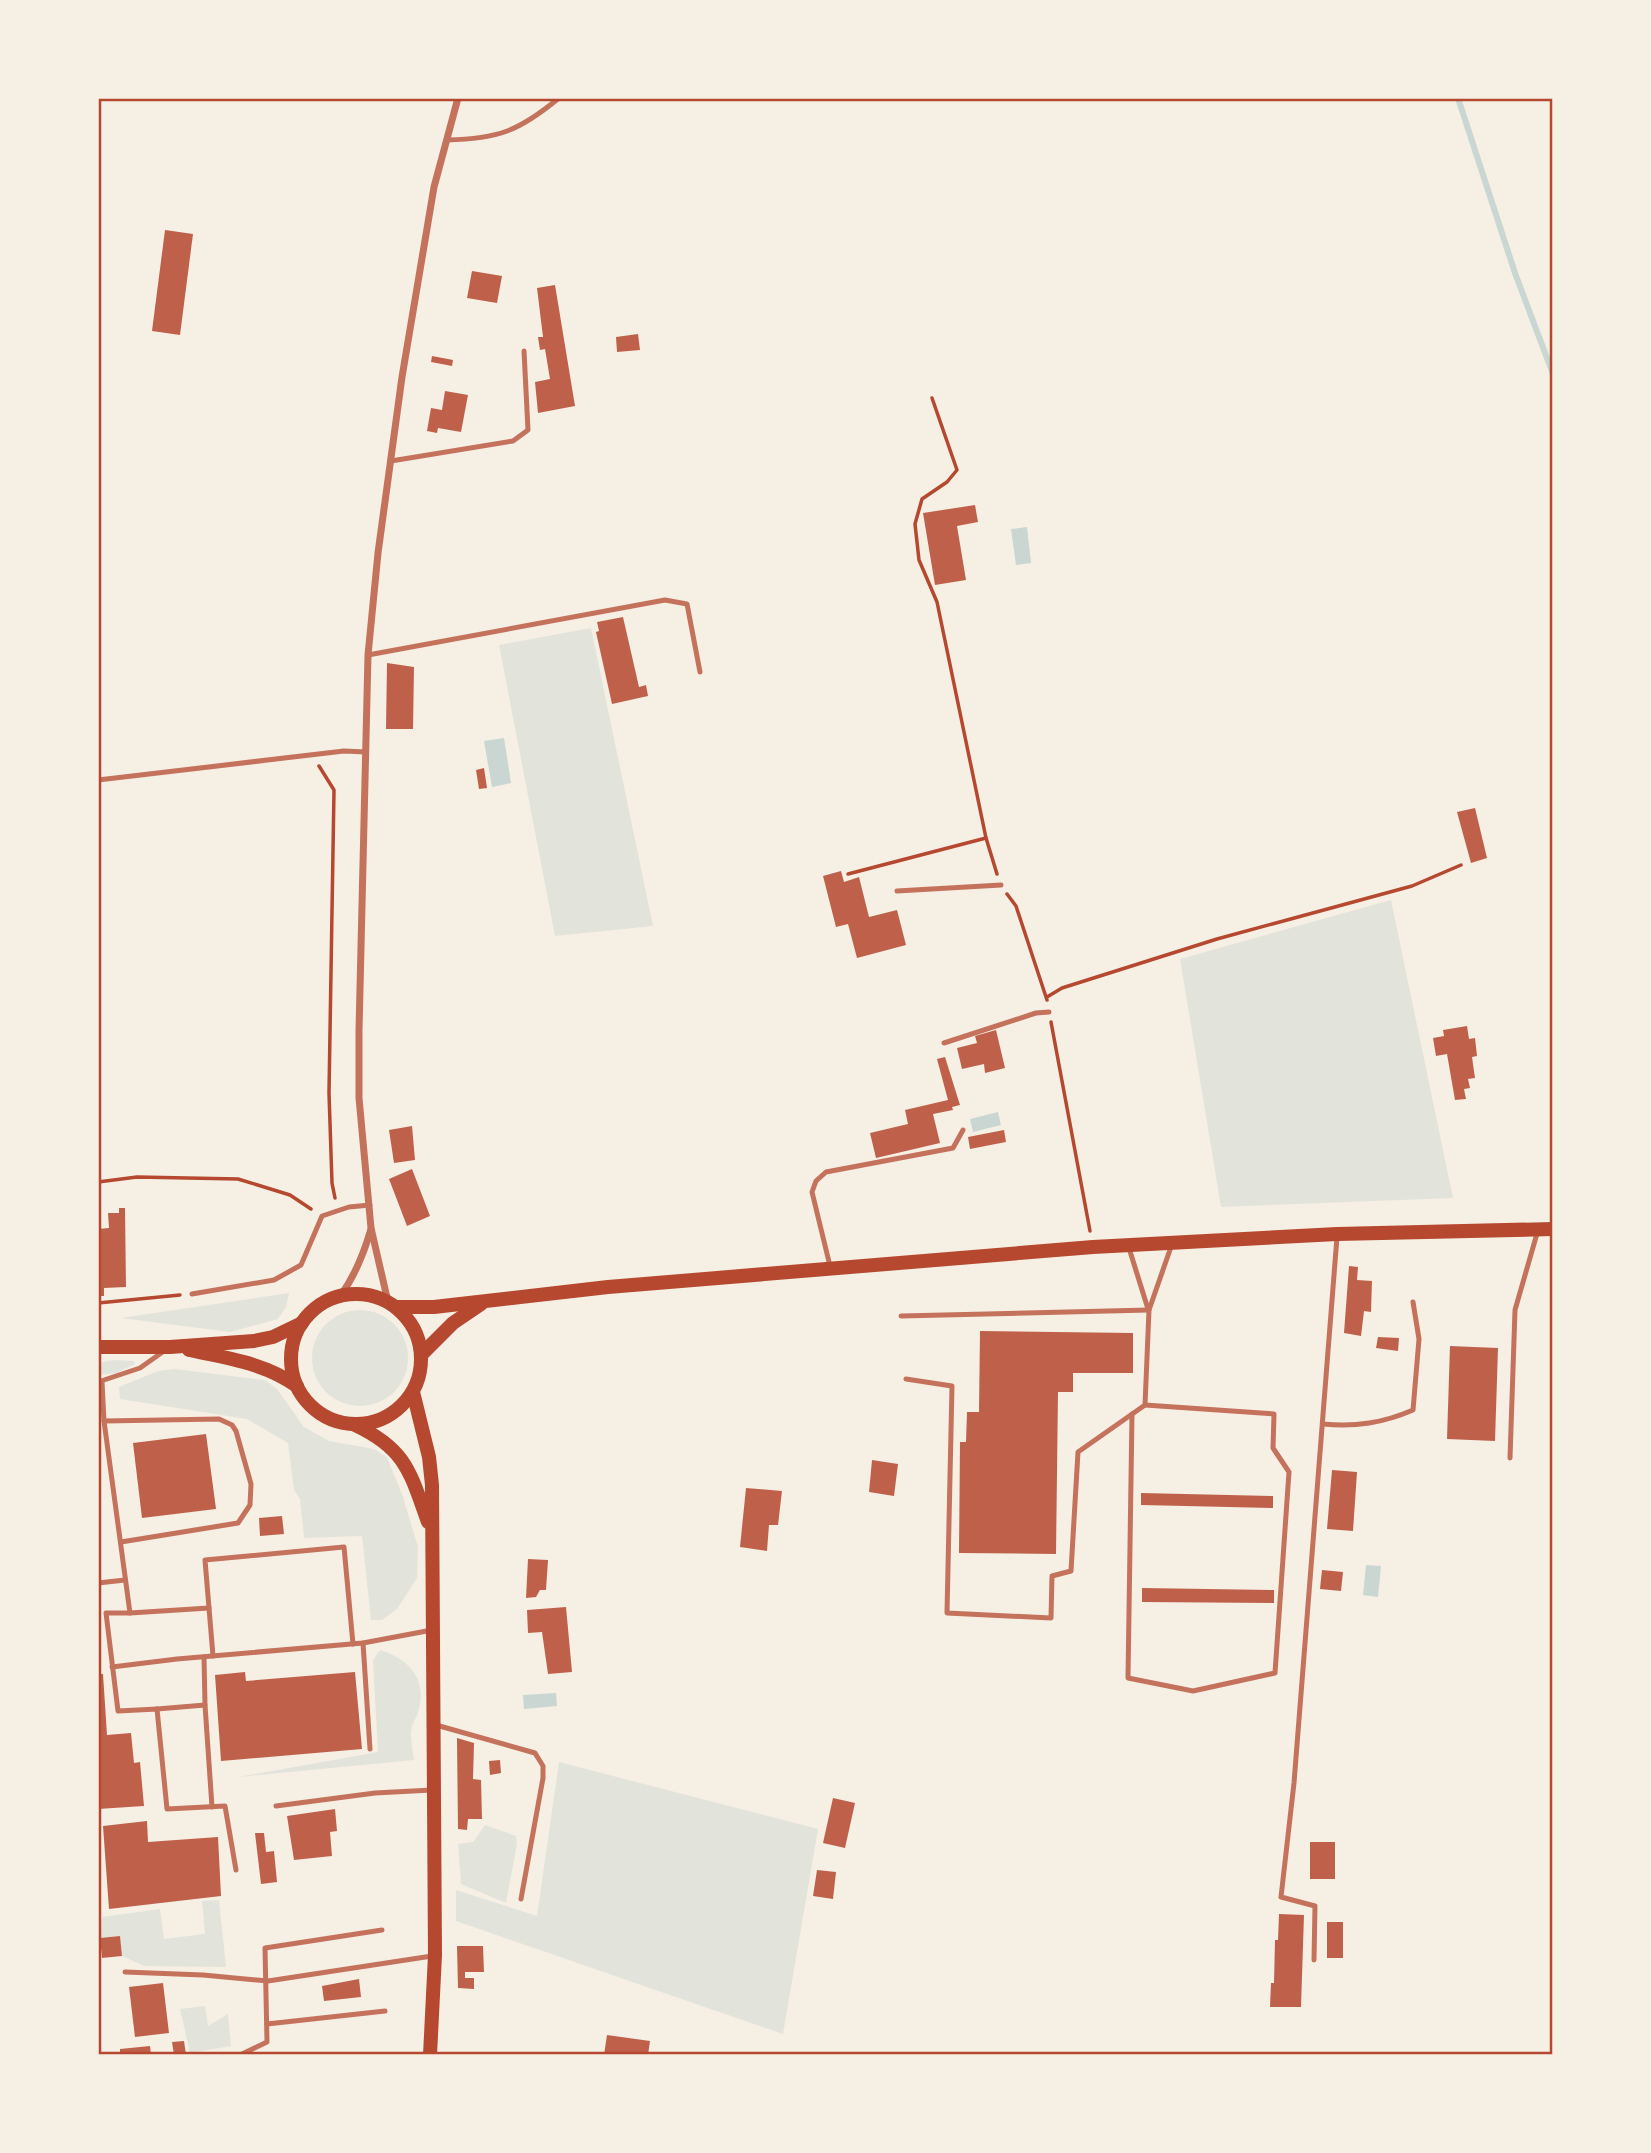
<svg xmlns="http://www.w3.org/2000/svg" width="1651" height="2153" viewBox="0 0 1651 2153" font-family="Commissioner,sans-serif">
<rect width="100%" height="100%" fill="#f6efe4"/>
<g fill="#e2e4dc">
<polygon points="591,628 653,926 555,936 499,645"/>
<polygon points="1391,900 1453,1198 1221,1207 1180,959"/>
<polygon points="289,1293 286,1307 278,1319 230,1332 121,1318"/>
<circle cx="360" cy="1358" r="48"/>
<polygon points="114,1360 134,1361 135,1364 116,1373 98,1375 98,1363"/>
<polygon points="174,1369 265,1380 277,1389 304,1427 329,1441 374,1449 387,1457 403,1497 418,1547 417,1578 397,1609 382,1620 371,1620 362,1536 304,1538 300,1499 294,1490 288,1443 247,1419 120,1399 119,1387 158,1371"/>
<path d="M380 1650C409 1659 428 1679 418 1712 417 1717 413 1722 412 1727 409 1736 413 1750 414 1760L238 1777 378 1752 373 1660Z"/>
<polygon points="559,1762 818,1829 783,2034 456,1921 456,1890 537,1916"/>
<polygon points="485,1825 516,1836 517,1844 506,1903 461,1884 458,1844 473,1842"/>
<polygon points="219,1900 226,1967 144,1966 122,1956 120,1936 100,1938 102,1917 160,1909 164,1939 205,1934 202,1901"/>
<polygon points="205,2006 208,2026 228,2014 231,2046 190,2053 180,2009"/>
</g>
<g fill="#c9d6d2">
<polygon points="1027,527 1031,563 1016,565 1011,529"/>
<polygon points="504,738 511,783 492,787 484,741"/>
<polygon points="998,1112 1001,1125 973,1132 970,1119"/>
<polygon points="1366,1565 1381,1566 1378,1597 1363,1595"/>
<polygon points="556,1693 557,1706 524,1709 523,1695"/>
</g>
<g fill="none" stroke-linecap="round" stroke-linejoin="round">
<polyline stroke="#c9d6d2" stroke-width="6" points="1458,98 1515,273 1553,374"/>
</g>
<g fill="#bf614a">
<polygon points="165,230 193,234 180,335 152,331"/>
<polygon points="472,271 502,276 497,303 467,298"/>
<polygon points="555,285 575,406 538,413 535,382 550,379 545,349 540,350 538,337 543,337 537,288"/>
<polygon points="638,334 640,350 617,352 616,337"/>
<polygon points="432,356 453,360 452,366 431,362"/>
<polygon points="445,391 468,395 461,432 438,428 437,433 427,431 431,408 442,410"/>
<polygon points="975,505 978,522 957,526 966,580 935,585 923,513"/>
<polygon points="623,617 639,687 646,685 648,696 612,704 596,632 599,631 597,622"/>
<polygon points="387,663 414,667 413,729 386,729"/>
<polygon points="484,768 487,788 479,789 476,770"/>
<polygon points="1475,808 1487,858 1471,863 1457,812"/>
<polygon points="841,871 844,882 859,877 869,917 897,910 906,945 857,958 848,924 836,927 823,876"/>
<polygon points="1467,1026 1469,1039 1475,1038 1477,1056 1472,1057 1475,1078 1468,1079 1470,1088 1464,1089 1466,1099 1455,1100 1447,1054 1436,1056 1433,1038 1444,1036 1443,1030"/>
<polygon points="996,1030 1005,1068 985,1073 984,1064 962,1069 957,1048 977,1043 975,1036"/>
<polygon points="945,1057 960,1105 952,1107 953,1110 933,1114 940,1143 876,1158 870,1133 908,1124 905,1110 948,1100 937,1059"/>
<polygon points="412,1126 415,1160 394,1163 389,1130"/>
<polygon points="1004,1130 1006,1142 970,1149 968,1137"/>
<polygon points="412,1169 430,1216 407,1226 389,1179"/>
<polygon points="119,1208 125,1208 126,1287 104,1288 104,1296 98,1296 98,1229 109,1228 108,1213 119,1213"/>
<polygon points="1349,1266 1358,1267 1357,1280 1372,1281 1371,1312 1364,1311 1361,1336 1344,1333"/>
<polygon points="980,1331 1133,1333 1133,1373 1073,1373 1073,1392 1058,1392 1056,1554 959,1553 960,1442 966,1442 967,1412 979,1412"/>
<polygon points="1378,1337 1399,1338 1398,1351 1376,1348"/>
<polygon points="1450,1346 1498,1348 1495,1441 1447,1439"/>
<polygon points="206,1434 216,1509 142,1518 133,1443"/>
<polygon points="872,1460 898,1464 894,1496 869,1492"/>
<polygon points="1332,1470 1357,1472 1353,1531 1327,1529"/>
<polygon points="746,1488 782,1491 778,1525 769,1525 767,1551 740,1547"/>
<polygon points="1141,1493 1273,1496 1273,1508 1141,1505"/>
<polygon points="282,1516 284,1534 260,1536 259,1518"/>
<polygon points="528,1559 548,1560 546,1590 540,1590 536,1597 526,1598"/>
<polygon points="1322,1570 1343,1572 1341,1591 1320,1589"/>
<polygon points="1142,1588 1274,1590 1274,1603 1142,1602"/>
<polygon points="566,1607 572,1672 548,1674 542,1632 528,1633 527,1610"/>
<polygon points="245,1672 246,1681 355,1672 362,1749 221,1761 215,1675"/>
<polygon points="98,1674 103,1674 107,1735 131,1733 134,1763 140,1762 144,1806 98,1809"/>
<polygon points="457,1738 474,1743 473,1779 481,1780 482,1819 468,1819 467,1830 458,1829"/>
<polygon points="500,1760 501,1773 490,1775 489,1761"/>
<polygon points="833,1798 855,1803 845,1848 823,1843"/>
<polygon points="335,1809 337,1831 330,1832 332,1856 294,1860 287,1816"/>
<polygon points="147,1821 148,1842 218,1837 221,1896 109,1909 103,1826"/>
<polygon points="255,1833 264,1833 266,1852 274,1851 277,1882 261,1884"/>
<rect x="1310" y="1842" width="25" height="37"/>
<polygon points="817,1870 836,1872 833,1899 813,1896"/>
<polygon points="1279,1914 1304,1915 1301,2007 1270,2007 1271,1983 1274,1983 1275,1940 1278,1940"/>
<rect x="1327" y="1922" width="16" height="36"/>
<polygon points="120,1936 122,1956 102,1958 100,1938"/>
<polygon points="457,1946 483,1946 484,1972 465,1972 465,1978 474,1978 474,1989 458,1988"/>
<polygon points="359,1979 361,1997 324,2001 322,1986"/>
<polygon points="163,1983 169,2033 135,2037 129,1987"/>
<polygon points="607,2035 650,2041 648,2055 604,2055"/>
<polygon points="184,2041 186,2055 174,2055 172,2042"/>
<polygon points="150,2046 151,2055 120,2055 120,2049"/>
</g>
<g fill="none" stroke-linecap="round" stroke-linejoin="round">
<g stroke="#b5482f" stroke-width="3.5">
<polyline points="932,398 957,470 947,482 922,499 915,524 919,560 937,602 986,838 997,874"/>
<polyline points="319,766 334,790 329,1093 332,1183 335,1198"/>
<polyline points="848,874 986,838"/>
<polyline points="1007,894 1016,906 1047,1000"/>
<polyline points="1047,997 1062,988 1217,939 1412,886 1461,865"/>
<polyline points="1051,1022 1090,1231"/>
<polyline points="98,1182 137,1177 238,1179 290,1195 311,1209"/>
<polyline points="98,1303 180,1295"/>
</g>
<g stroke="#c5725c" stroke-width="5">
<path d="M447 140C498 139 519 131 559 98"/>
<polyline points="391,461 513,441 528,430 524,351"/>
<polyline points="368,655 665,600 687,604 700,672"/>
<polyline points="98,780 344,751 366,752"/>
<polyline points="897,891 1001,885"/>
<polyline points="944,1043 1036,1013 1049,1012"/>
<polyline points="1129,1248 1148,1309"/>
<polyline points="830,1266 812,1192 816,1181 826,1172 953,1148 963,1130"/>
<polyline points="192,1294 274,1280 301,1265 322,1216 349,1207 370,1205"/>
<polyline points="901,1316 1149,1310"/>
<polyline points="906,1379 952,1386 947,1613 1051,1618 1052,1576 1071,1571 1078,1452 1145,1405 1149,1310 1172,1244"/>
<polyline points="98,1382 140,1368 164,1351"/>
<polyline points="102,1382 104,1421 130,1613 106,1613 118,1711 157,1709 167,1809 225,1806 236,1870"/>
<polyline points="1132,1414 1128,1678 1193,1691 1275,1673 1289,1472 1273,1448 1274,1414 1145,1405"/>
<polyline points="104,1421 219,1419 232,1425 236,1431 251,1484 250,1505 238,1523 121,1542"/>
<path d="M1323 1424C1356 1427 1383 1423 1413 1410L1419 1339 1413 1302"/>
<polyline points="1510,1458 1515,1310 1538,1230"/>
<polyline points="98,1583 125,1580"/>
<polyline points="130,1613 209,1608"/>
<polyline points="363,1643 370,1749"/>
<polyline points="213,1656 205,1560 344,1547 353,1644"/>
<polyline points="112,1667 177,1659 363,1643 432,1630"/>
<polyline points="205,1705 212,1807"/>
<polyline points="157,1709 205,1705 204,1657"/>
<polyline points="436,1725 535,1753 543,1766 543,1778 521,1899"/>
<polyline points="276,1806 375,1793 432,1790"/>
<polyline points="1314,1960 1315,1906 1281,1897 1294,1783 1337,1237"/>
<polyline points="125,1972 203,1975 268,1981 432,1956"/>
<polyline points="267,2024 385,2011"/>
<polyline points="240,2055 267,2042 265,1948 382,1930"/>
</g>
<g stroke="#c5725c" stroke-width="7">
<path d="M341 1295C356 1274 364 1253 371 1229"/>
<polyline points="388,1302 371,1228 359,1098 359,1031 368,655 378,553 402,377 434,187 458,98"/>
</g>
<g stroke="#b5482f" stroke-width="14">
<circle cx="356" cy="1359" r="65"/>
<polyline points="396,1307 434,1307 608,1287 1093,1247 1337,1234 1553,1229"/>
<polyline points="98,1347 170,1347 254,1341 273,1337 302,1323"/>
<path d="M189 1350C227 1358 265 1363 297 1386"/>
<polyline points="421,1355 453,1323 481,1304"/>
<polyline points="413,1392 429,1457 432,1485 435,1955 430,2055"/>
<path d="M355 1425C406 1449 410 1472 428 1522"/>
</g>
</g>
<rect width="1651" height="2153" fill="none" stroke="#f6efe4" stroke-width="200"/>
<rect x="100" y="100" width="1451" height="1953" fill="none" stroke="#b5482f" stroke-width="2.5"/>
</svg>
